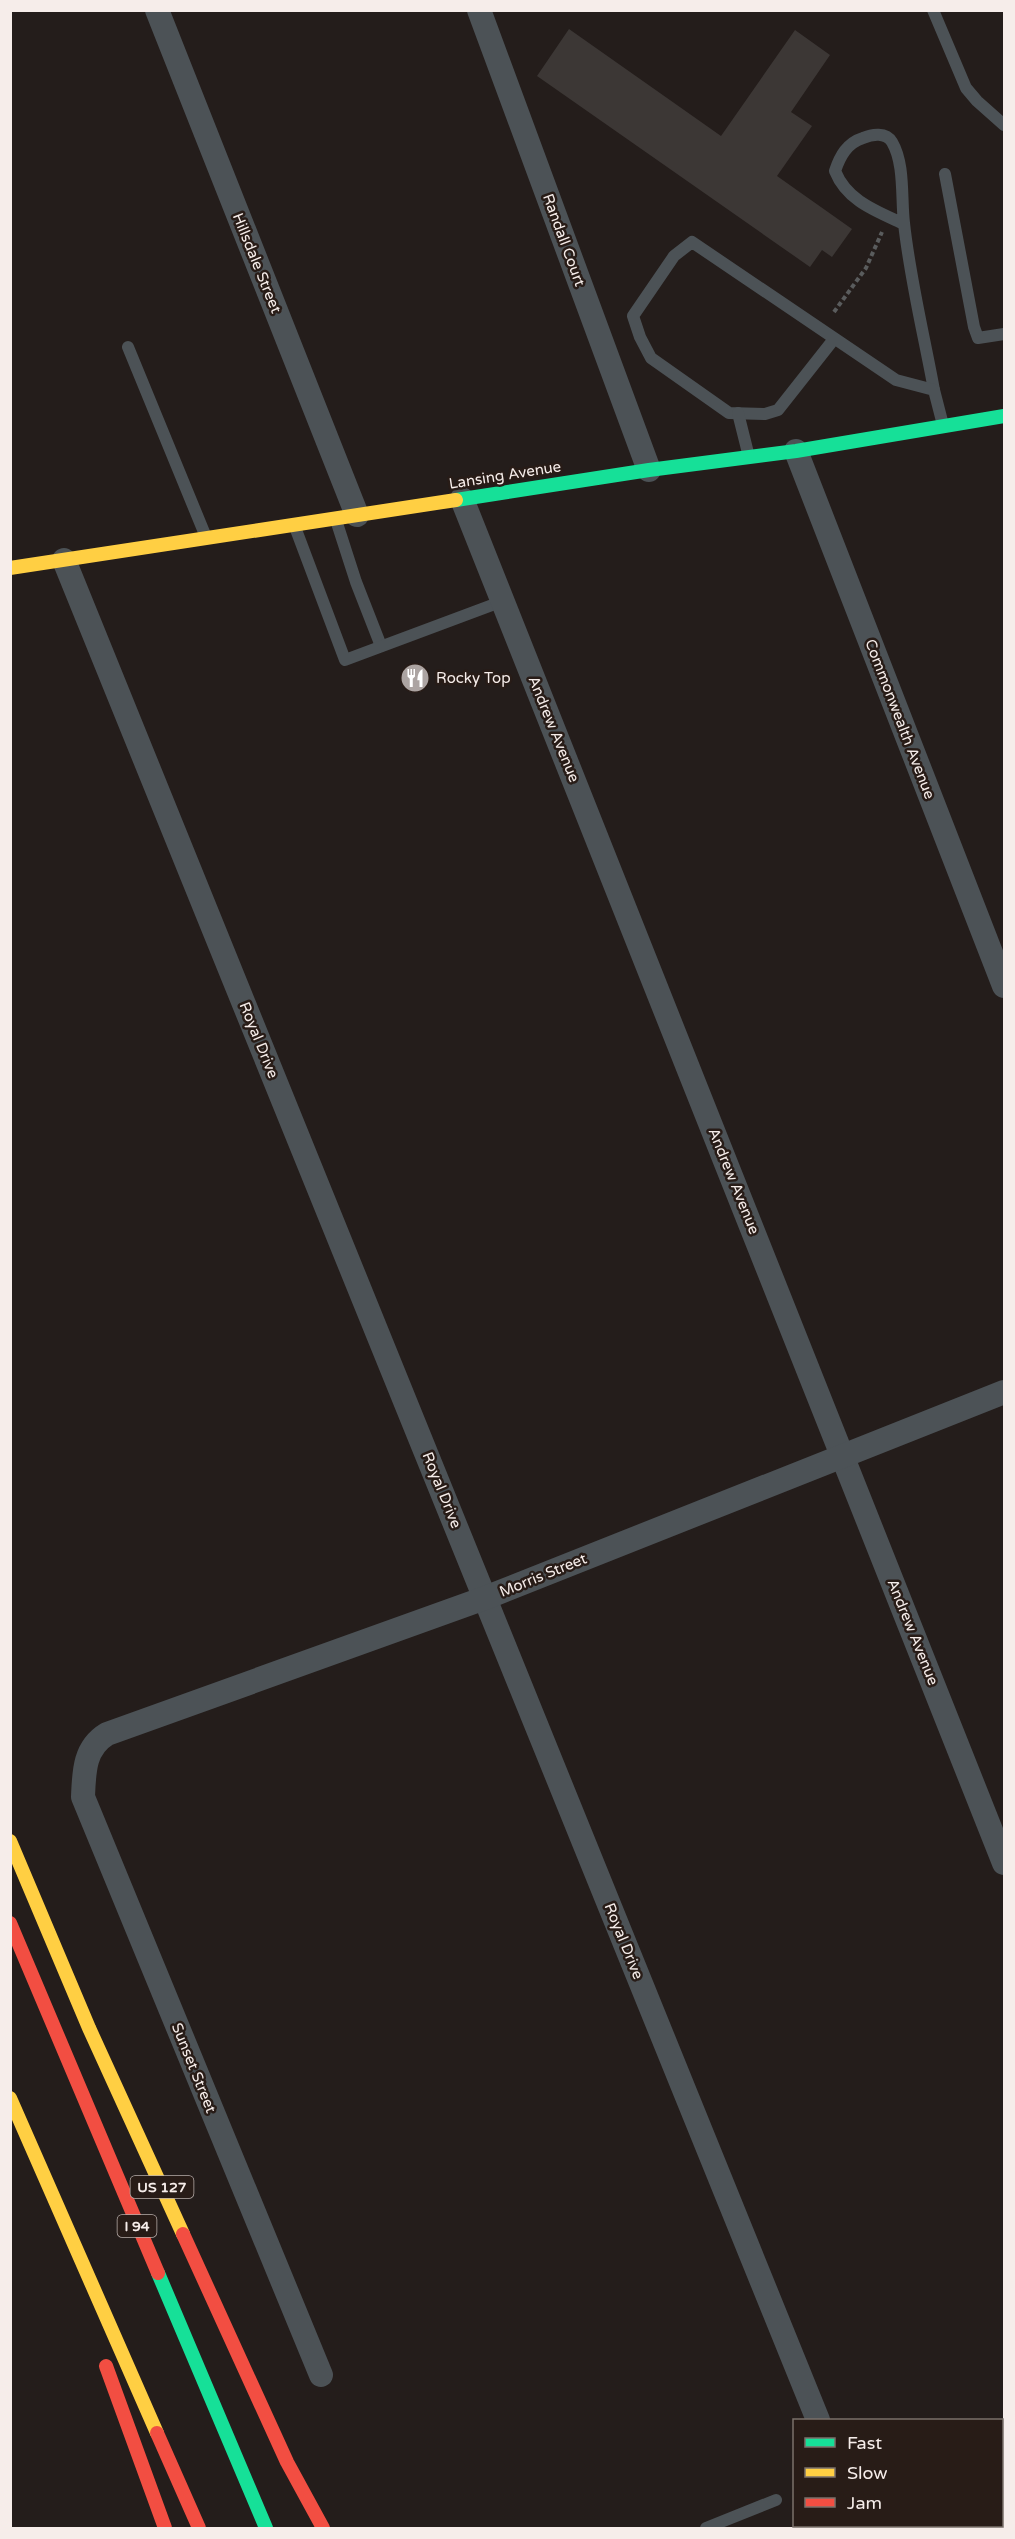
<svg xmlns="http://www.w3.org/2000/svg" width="1015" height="2539" viewBox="0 0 1015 2539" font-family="'Varela Round',sans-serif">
<rect width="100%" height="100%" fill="#241d1b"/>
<polygon fill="#3c3735" points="569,29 721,136 795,30 830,55 791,112 812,126 777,176 852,229 832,257 822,250 810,267 537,76"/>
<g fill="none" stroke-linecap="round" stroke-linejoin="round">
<polyline stroke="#5a5c5d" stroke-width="4" stroke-dasharray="4.5 3" stroke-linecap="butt" points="834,312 866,268 882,232"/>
<g stroke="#4c5256" stroke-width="12">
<polyline points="933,10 966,88 977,101 1004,125"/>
<polyline points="945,174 974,327 978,338 1004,334"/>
<path d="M904 224C876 211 847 201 835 171 840 156 847 143 863 138 872 134 886 132 892 142 905 164 901 199 904 223 910 279 924 335 934 390"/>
<polyline points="834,339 778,410 765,414 729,413 651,358 640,337 633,316 674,256 692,242 896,380 934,390 943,425"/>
<polyline points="128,347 206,537"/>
<polyline points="738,413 749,457"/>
<polyline points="336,520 356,582 381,646"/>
<polyline points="295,527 345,660 503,601"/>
<polyline points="706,2528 776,2500"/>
</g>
<g stroke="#4c5256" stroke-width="24">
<polyline points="157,10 357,515"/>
<polyline points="479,10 649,470"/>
<polyline points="796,451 1004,986"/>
<polyline points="462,499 1004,1863"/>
<polyline points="64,560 818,2420"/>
<path d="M321 2375 83 1797C84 1772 84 1748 107 1734L485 1598 1004 1392"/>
<polyline points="861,2526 862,2528"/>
</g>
<g stroke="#16e098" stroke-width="14">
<polyline points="456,500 649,470 796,451 1004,416"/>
<polyline points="158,2273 266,2528"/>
</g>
<g stroke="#ffcf43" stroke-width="14">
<polyline points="10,568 456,500"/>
<polyline points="10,1841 89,2028 183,2234"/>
<polyline points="10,2098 157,2433"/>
</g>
<g stroke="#f24e42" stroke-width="14">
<polyline points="10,1923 158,2273"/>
<polyline points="183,2234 287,2462 323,2528"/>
<polyline points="106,2366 165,2528"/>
<polyline points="157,2433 199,2528"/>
</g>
</g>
<defs>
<g id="restaurant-disc" transform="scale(1.5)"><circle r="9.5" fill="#aca4a2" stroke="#281c17"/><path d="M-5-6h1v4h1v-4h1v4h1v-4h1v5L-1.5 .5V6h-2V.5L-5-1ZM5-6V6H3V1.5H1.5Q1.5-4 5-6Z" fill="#fff"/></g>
</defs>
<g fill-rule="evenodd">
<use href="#restaurant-disc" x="415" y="678"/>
</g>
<g text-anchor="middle" stroke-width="5" stroke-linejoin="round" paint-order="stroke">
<g fill="#281c17" stroke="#b8aeab" stroke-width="1.5">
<rect x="130.5" y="2176" width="63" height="22" rx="4.5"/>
<rect x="117.5" y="2215" width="39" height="22" rx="4.5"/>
</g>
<g font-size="14" font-weight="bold" fill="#f6edea">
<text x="162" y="2192">US 127</text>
<text x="137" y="2231">I 94</text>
</g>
<g font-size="15" fill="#f6edea" stroke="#281c17">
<text transform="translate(564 240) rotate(70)" y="5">Randall Court</text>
<text transform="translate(257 263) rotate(68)" y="5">Hillsdale Street</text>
<text transform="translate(505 475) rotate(-9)" y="5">Lansing Avenue</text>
<text transform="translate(900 719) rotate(69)" y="5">Commonwealth Avenue</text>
<text transform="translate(554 729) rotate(68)" y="5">Andrew Avenue</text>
<text transform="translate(259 1040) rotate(68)" y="5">Royal Drive</text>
<text transform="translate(734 1181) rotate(68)" y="5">Andrew Avenue</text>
<text transform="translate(442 1490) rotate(68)" y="5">Royal Drive</text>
<text transform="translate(543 1575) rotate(-22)" y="5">Morris Street</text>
<text transform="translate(913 1632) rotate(68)" y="5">Andrew Avenue</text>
<text transform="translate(624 1941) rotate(68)" y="5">Royal Drive</text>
<text transform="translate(194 2068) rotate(68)" y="5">Sunset Street</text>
</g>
<g font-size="15" fill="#f6edea" stroke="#281c17" text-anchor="start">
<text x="436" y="683">Rocky Top</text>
</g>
</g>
<rect width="1015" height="2539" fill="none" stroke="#f6edea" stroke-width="24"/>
<rect x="793" y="2419" width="210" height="108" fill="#281c17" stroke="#7a706b" stroke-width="1.5"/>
<rect x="805" y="2438" width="30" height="9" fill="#16e098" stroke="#7a706b" stroke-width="1.5"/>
<text x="847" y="2449" font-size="18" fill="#f6edea">Fast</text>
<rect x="805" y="2468" width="30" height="9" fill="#ffcf43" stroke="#7a706b" stroke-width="1.5"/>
<text x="847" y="2479" font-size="18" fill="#f6edea">Slow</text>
<rect x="805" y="2498" width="30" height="9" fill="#f24e42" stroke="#7a706b" stroke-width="1.5"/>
<text x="847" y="2509" font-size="18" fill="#f6edea">Jam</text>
</svg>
